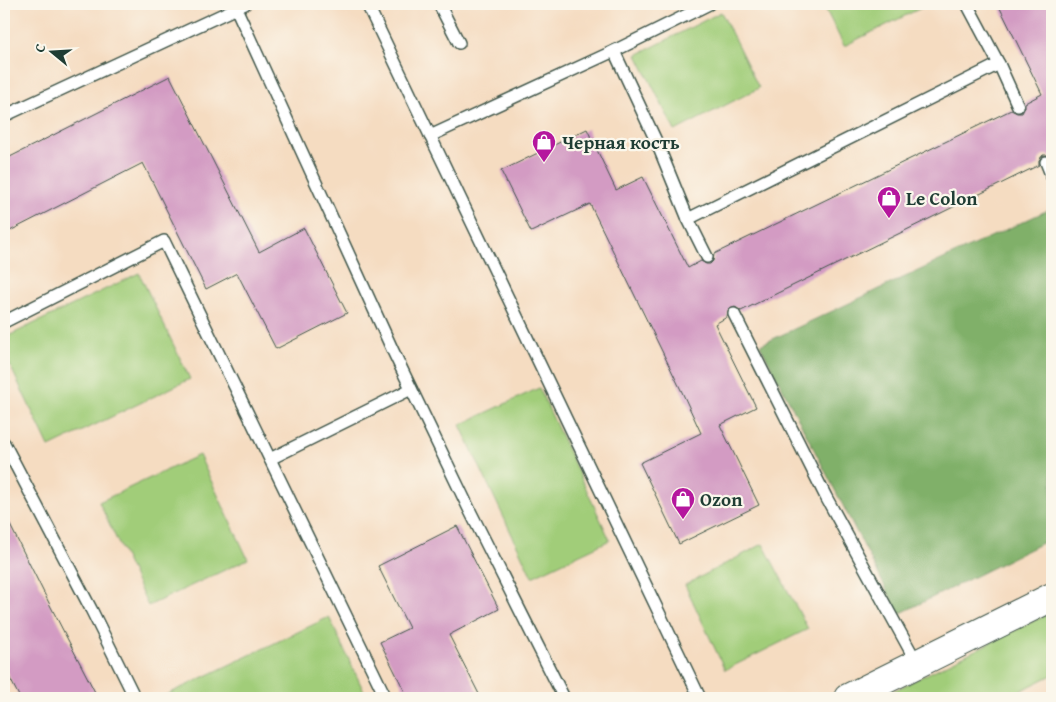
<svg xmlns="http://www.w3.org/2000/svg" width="1056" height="702" viewBox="0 0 1056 702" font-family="'Gentium Book Plus',serif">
<rect width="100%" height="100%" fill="#fbf7ec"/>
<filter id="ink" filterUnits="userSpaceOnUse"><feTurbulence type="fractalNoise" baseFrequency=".02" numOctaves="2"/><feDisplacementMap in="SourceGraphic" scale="10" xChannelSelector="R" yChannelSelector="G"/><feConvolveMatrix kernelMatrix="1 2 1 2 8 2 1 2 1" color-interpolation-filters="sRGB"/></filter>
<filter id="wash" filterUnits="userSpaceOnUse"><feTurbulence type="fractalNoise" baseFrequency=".0096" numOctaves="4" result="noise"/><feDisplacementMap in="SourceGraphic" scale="20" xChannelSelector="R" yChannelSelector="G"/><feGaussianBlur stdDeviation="1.12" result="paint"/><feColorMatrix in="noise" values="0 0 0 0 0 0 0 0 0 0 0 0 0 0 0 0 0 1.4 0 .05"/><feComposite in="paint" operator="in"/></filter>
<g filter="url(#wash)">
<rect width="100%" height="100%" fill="#f5dcc1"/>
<g fill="#a1cd79" stroke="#608556">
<polygon points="823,4 929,4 844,46"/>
<polygon points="721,12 759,88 675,131 637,55"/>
<polygon points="139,273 190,379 49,447 4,353 4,338"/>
<polygon points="539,388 610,540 532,577 460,425"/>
<polygon points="199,455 248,559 148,606 99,502"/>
<polygon points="763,544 808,629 725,670 685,585"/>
<polygon points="1052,612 1052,675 1006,698 879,698"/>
<polygon points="329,617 367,698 160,698"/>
</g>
<polygon fill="#80b069" stroke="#50764e" points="1048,210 1052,219 1052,538 899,614 760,345"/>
<g id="blocks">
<g fill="#d39bc3">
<polygon points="998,4 1052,4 1052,158 1048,155 1043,155 1039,160 1039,165 741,311 735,307 728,310 727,317 715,324 756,407 720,425 759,505 679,544 640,463 701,433 682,392 590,204 531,232 501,171 587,129 616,190 643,177 688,268 701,261 706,264 710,264 713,261 714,254 1011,110 1017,113 1022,113 1025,107 1025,103 1042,94"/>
<polygon points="170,76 259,252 304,228 347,313 276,349 237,273 206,289 143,163 4,234 4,160"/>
<polygon points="4,513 51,607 98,698 20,698 4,667"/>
<polygon points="457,526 499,609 449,635 481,698 408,698 380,642 409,628 378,566"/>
</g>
</g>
</g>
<g filter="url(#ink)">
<use href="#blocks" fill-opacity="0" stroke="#3f5549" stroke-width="1"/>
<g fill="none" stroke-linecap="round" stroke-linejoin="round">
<g stroke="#3f5549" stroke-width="14">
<g id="service">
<polyline points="367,4 700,698"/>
<polyline points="439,4 459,43"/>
<polyline points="967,4 999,64 1018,106"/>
<polyline points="236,8 393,351 471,513 564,698"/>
<polyline points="614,51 657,143 688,219 707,257"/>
<polyline points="4,116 245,4"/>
<polyline points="430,136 614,51 709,4"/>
<polyline points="1046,162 1052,177"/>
<polyline points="688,219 999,64"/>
<polyline points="734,314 826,497 917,663"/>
<polyline points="4,322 164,241 386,698"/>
<polyline points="4,443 91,609 135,698"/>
<polyline points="270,459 411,389"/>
</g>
</g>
<g stroke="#3f5549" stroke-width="30">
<polyline id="tertiary" points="848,698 1052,597"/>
</g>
<use href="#service" stroke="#fff" stroke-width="11"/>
<use href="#tertiary" stroke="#fff" stroke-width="28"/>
</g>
</g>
<defs>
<g id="shop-pin" transform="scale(1.25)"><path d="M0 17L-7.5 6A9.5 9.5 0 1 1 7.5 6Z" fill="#b5179e" stroke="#fbf7ec"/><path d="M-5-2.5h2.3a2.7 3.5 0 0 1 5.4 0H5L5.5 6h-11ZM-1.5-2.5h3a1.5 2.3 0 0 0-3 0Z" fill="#fff"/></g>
</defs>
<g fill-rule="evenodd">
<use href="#shop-pin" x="544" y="142"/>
<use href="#shop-pin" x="889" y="198"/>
<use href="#shop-pin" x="683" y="499"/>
</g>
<g text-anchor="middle" stroke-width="4.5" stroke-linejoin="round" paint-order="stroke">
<g font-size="19" font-weight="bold" fill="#1f3d34" stroke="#fbf7ec" text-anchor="start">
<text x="562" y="149">Черная кость</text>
<text x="906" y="205">Le Colon</text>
<text x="700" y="506">Ozon</text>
</g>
</g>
<rect width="1056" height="702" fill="none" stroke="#fbf7ec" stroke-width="20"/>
<g transform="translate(52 52) rotate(288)" stroke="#fbf7ec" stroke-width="4" paint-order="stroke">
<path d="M0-4L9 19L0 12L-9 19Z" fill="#1f3d34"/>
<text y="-8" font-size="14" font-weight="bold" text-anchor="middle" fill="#1f3d34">С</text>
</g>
</svg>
